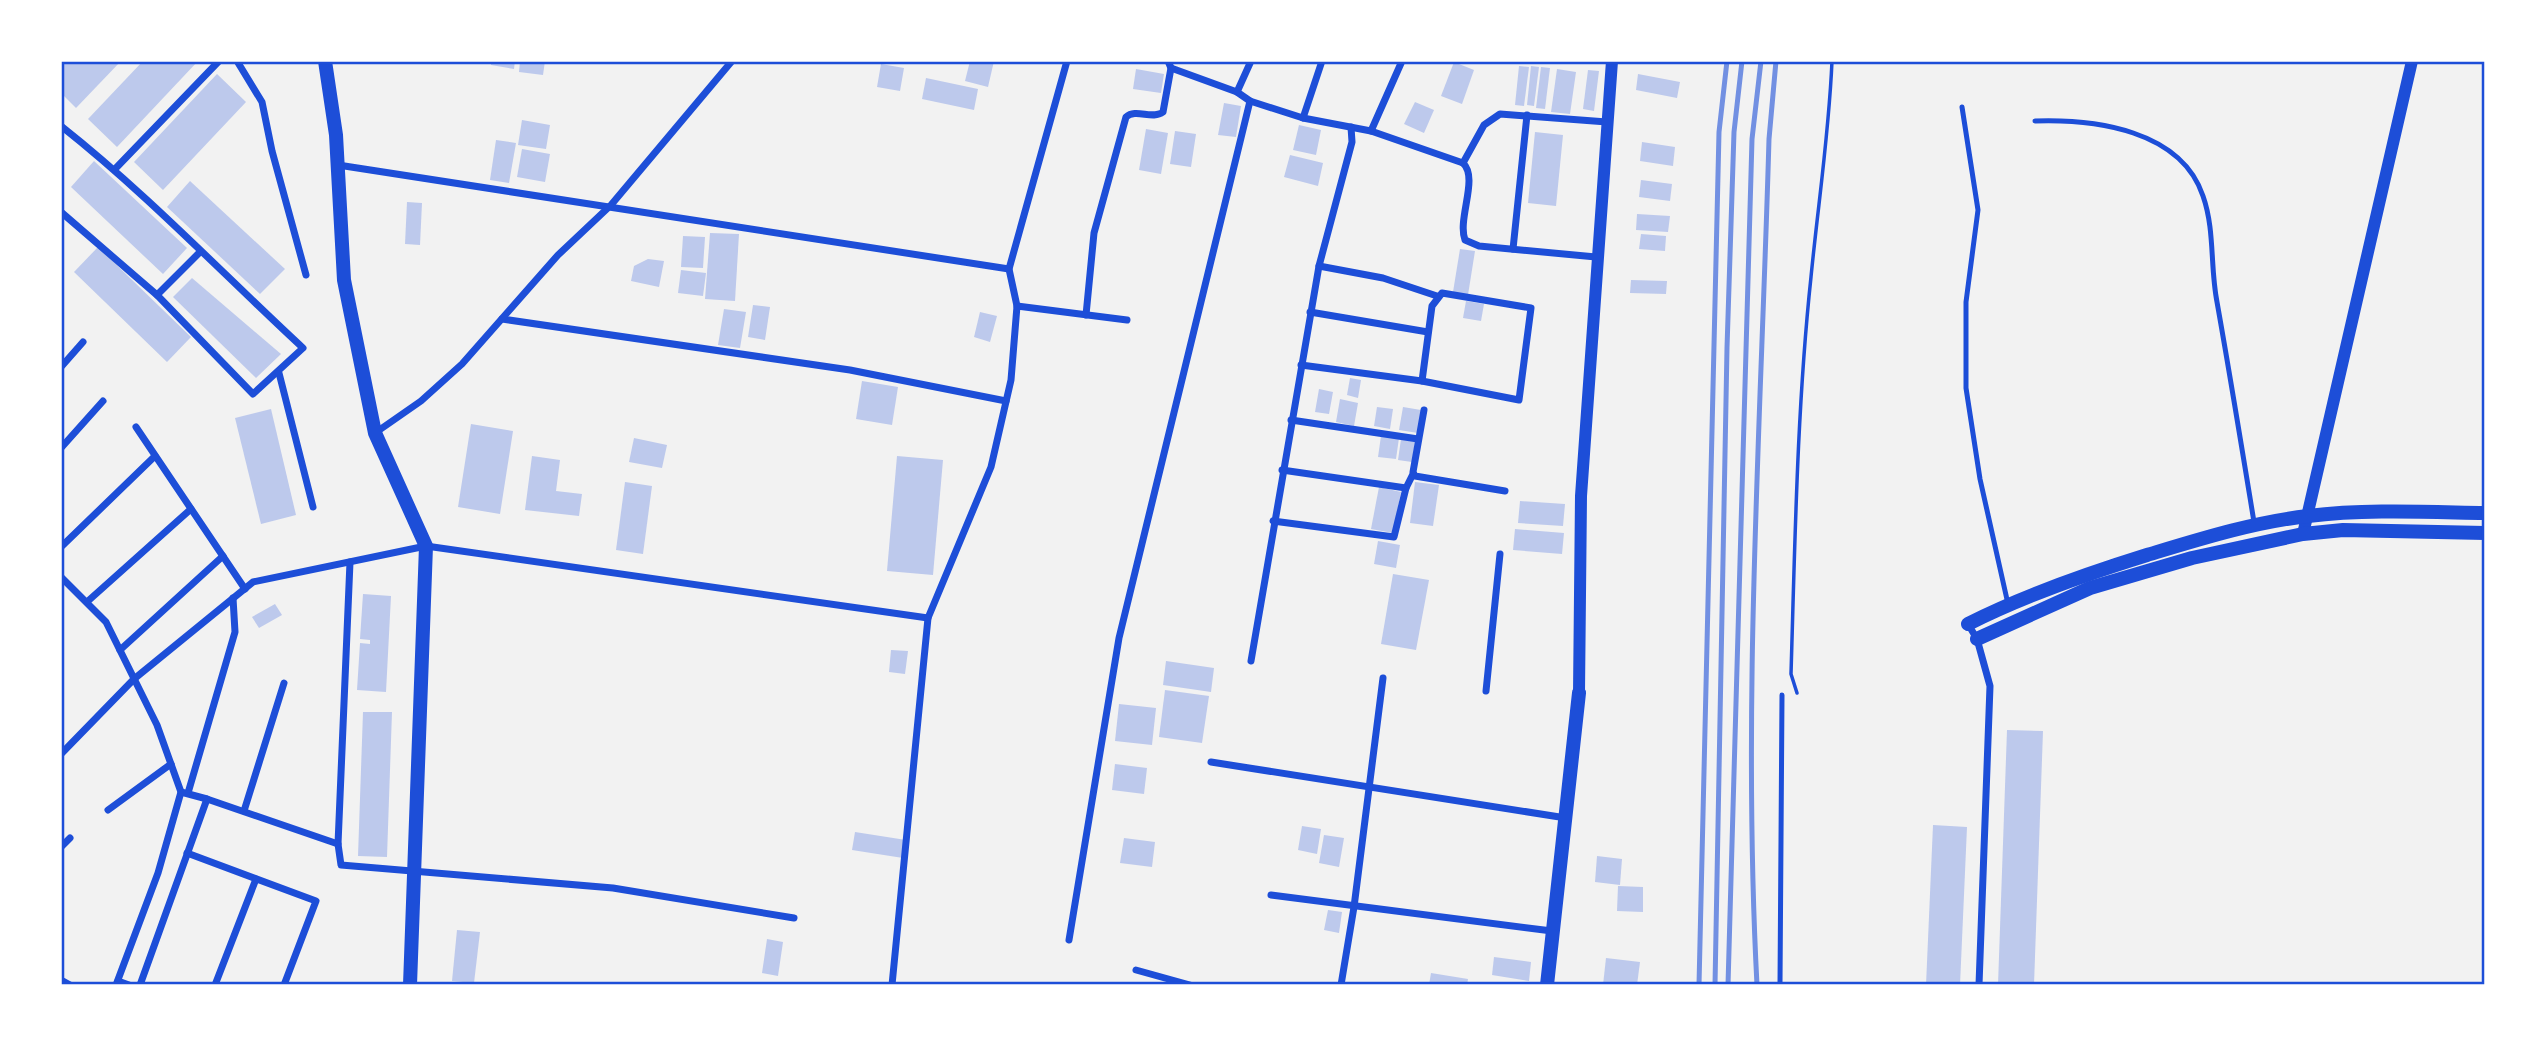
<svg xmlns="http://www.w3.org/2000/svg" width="2546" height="1046" viewBox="0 0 2546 1046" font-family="'Archivo Narrow',sans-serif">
<rect width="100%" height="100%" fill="#f2f2f2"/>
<g fill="#bdc9ec">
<polygon points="65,61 121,61 76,108 61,93 61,66"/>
<polygon points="143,61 198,61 117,147 88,119"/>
<polygon points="491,61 515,61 514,69 491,65"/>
<polygon points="520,61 545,61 543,75 519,72"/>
<polygon points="970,61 994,61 988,87 965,81"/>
<polygon points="1454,62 1474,70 1462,104 1441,96"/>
<polygon points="881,64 904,68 900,91 877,87"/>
<polygon points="1519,66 1529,67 1524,106 1515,105"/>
<polygon points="1531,66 1539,67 1534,106 1527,105"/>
<polygon points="1541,67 1550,68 1545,109 1536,108"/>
<polygon points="1136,69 1164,74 1161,93 1133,89"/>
<polygon points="1557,69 1576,72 1570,114 1551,112"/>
<polygon points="1588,70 1599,71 1594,111 1583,109"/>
<polygon points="217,74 246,102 163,190 134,162"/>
<polygon points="1638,74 1680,82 1677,98 1636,90"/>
<polygon points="926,78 978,89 974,110 922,99"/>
<polygon points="1415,102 1434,110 1424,133 1404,124"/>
<polygon points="1224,103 1241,106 1236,137 1218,135"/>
<polygon points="522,120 550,125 546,149 518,145"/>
<polygon points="1299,125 1321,130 1316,155 1293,150"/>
<polygon points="1146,129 1168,133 1161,174 1139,170"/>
<polygon points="1175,131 1196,134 1191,167 1170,164"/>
<polygon points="1535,132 1563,135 1556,206 1528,203"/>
<polygon points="496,140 516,143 509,183 490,180"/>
<polygon points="1642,142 1675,147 1673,166 1640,161"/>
<polygon points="522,149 550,154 545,182 517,177"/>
<polygon points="1290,155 1323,163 1318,186 1284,177"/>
<polygon points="94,161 187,248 163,274 71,187"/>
<polygon points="1641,180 1672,184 1670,201 1639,197"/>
<polygon points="190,181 285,269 260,294 167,207"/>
<polygon points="407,202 422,203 420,245 405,244"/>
<polygon points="1637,214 1670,216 1668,232 1636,230"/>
<polygon points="710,233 739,234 735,301 705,299"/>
<polygon points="1641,234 1666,236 1665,251 1639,249"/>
<polygon points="683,236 705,237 703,268 681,267"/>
<polygon points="98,247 191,337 167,362 74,272"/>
<polygon points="1460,249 1475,251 1468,295 1453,292"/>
<polygon points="648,259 664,261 659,287 631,281 634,266"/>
<polygon points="681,270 706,273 703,296 678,293"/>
<polygon points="192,278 281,354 256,378 173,297"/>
<polygon points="1631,280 1667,281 1666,294 1630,293"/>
<polygon points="1466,301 1484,304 1481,321 1463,318"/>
<polygon points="753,305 770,307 765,340 748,337"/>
<polygon points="724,309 746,312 740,348 718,345"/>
<polygon points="980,312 997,316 990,342 974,337"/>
<polygon points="1350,378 1361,380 1358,398 1347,395"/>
<polygon points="862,381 898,387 892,425 856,419"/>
<polygon points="1319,389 1333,392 1329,414 1315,412"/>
<polygon points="1340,399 1358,403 1354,426 1336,422"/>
<polygon points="1377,407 1393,409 1390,429 1374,426"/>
<polygon points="1403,407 1421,410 1418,433 1399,430"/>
<polygon points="271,409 296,515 261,524 235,418"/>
<polygon points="471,424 513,431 500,514 458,507"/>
<polygon points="1381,436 1399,438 1396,459 1378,457"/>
<polygon points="634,438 667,445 662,468 629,462"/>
<polygon points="1401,439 1415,441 1412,462 1398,460"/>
<polygon points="532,456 560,460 556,491 582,494 579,516 525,510"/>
<polygon points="897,456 943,460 933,575 887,571"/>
<polygon points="625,482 652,486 643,554 616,550"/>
<polygon points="1415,482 1439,485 1433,526 1410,523"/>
<polygon points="1379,487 1401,492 1393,533 1371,529"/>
<polygon points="1520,501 1565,504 1563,526 1518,523"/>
<polygon points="1515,529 1564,533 1562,554 1513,550"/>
<polygon points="1378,541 1400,545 1396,568 1374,564"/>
<polygon points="1393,574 1429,580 1416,650 1381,644"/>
<polygon points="363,594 391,596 386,692 357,690 360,643 370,644 370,640 360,639"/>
<polygon points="275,604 282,615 259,628 252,617"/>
<polygon points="891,650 908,651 905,674 889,672"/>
<polygon points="1166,661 1214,668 1211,692 1163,685"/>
<polygon points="1165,690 1209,696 1202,743 1159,737"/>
<polygon points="1119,704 1156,708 1152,745 1115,741"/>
<polygon points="363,712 392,712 387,857 358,856"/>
<polygon points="2007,730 2043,731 2034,985 1998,985"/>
<polygon points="1115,764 1147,768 1144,794 1112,790"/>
<polygon points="1933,825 1967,827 1960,985 1926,985"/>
<polygon points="1302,826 1321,829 1317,854 1298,850"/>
<polygon points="855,832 906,840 903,858 852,850"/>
<polygon points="1324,835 1344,838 1339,867 1319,863"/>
<polygon points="1124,838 1155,842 1152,867 1120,863"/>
<polygon points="1597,856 1622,859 1620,885 1595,882"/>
<polygon points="1618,886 1643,887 1643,912 1617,911"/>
<polygon points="1328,910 1342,912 1339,933 1324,930"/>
<polygon points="457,930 480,932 474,983 452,981"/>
<polygon points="767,939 783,942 778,976 762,973"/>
<polygon points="1494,957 1531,962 1529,981 1492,975"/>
<polygon points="1606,958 1640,962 1637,985 1603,985"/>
<polygon points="1431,973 1468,979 1467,985 1429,985"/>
</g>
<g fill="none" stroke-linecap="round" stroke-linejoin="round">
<path stroke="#1d4ed8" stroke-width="3.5" d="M1797 693 1791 674C1795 542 1797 408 1811 277 1818 205 1829 134 1832 61"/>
<g stroke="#1d4ed8" stroke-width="5">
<polyline points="1962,107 1978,210 1966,302 1966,388 1980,479 2008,604"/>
<path d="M2035 121C2095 119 2181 130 2203 196 2215 230 2210 267 2217 302 2230 375 2242 449 2254 522"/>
<polyline points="1780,985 1782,695"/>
</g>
<g stroke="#1d4ed8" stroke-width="7">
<polyline points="237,61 262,102 272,151 306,275"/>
<polyline points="1168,61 1171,68 1237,92 1250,101 1303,118 1371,131 1463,163"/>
<polyline points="1237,92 1251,61"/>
<polyline points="1303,118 1322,61"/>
<path d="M61 126C147 194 223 274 303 348L253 394 157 295 61 212"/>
<polyline points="1371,131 1402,61"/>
<path d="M1463 163C1479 178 1457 219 1465 240L1479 246 1596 257"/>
<polyline points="1463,163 1484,125 1500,114 1607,122"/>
<polyline points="338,165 1009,269"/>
<polyline points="115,169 219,61"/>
<polyline points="1513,249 1527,115"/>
<polyline points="1319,266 1383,278 1437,296"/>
<polygon points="1442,293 1531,308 1519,400 1422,381 1432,306"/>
<polyline points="157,295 199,253"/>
<polyline points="1017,306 1127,320"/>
<polyline points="1310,312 1428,332"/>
<path d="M1086 315 1094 233 1126 117C1136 108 1152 120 1163 112L1171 68"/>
<polyline points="502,319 850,370 1006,401"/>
<polyline points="1301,365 1422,381"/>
<polyline points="61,367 83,342"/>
<polyline points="279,373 313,507"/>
<polyline points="1424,410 1413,472 1415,476 1505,491"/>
<polyline points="1291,420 1418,439"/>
<polyline points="136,427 245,589"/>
<polyline points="375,433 421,401 462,364 558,255 611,205 732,61"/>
<polyline points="61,448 103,401"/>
<polyline points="1282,470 1406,488"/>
<polyline points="1273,521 1394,537 1406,488 1413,474"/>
<polyline points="61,547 155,456"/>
<polyline points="350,562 338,844 341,865 613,888 794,918"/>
<polyline points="61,577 106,622 157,725 181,792 158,873 116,985"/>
<polyline points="88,601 191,509"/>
<polyline points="1968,624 1977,639 1990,686 1979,985"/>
<polyline points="120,650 223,556"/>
<polyline points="1251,661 1319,266 1352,142 1351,127"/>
<polyline points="1486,691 1500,554"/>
<polyline points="61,754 134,679 253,582 426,546 928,618"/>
<polyline points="1211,762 1566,818"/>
<polyline points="188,793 235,632 233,598"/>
<polyline points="207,799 338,844"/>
<polyline points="108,810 171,764"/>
<polyline points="244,811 284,683"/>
<polyline points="61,847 70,838"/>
<polyline points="187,853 316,901 284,985"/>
<polyline points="1271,895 1552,931"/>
<polyline points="1069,940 1119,638 1250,101"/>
<polyline points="1136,970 1190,985"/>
<polyline points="61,980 70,985"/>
<polyline points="118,981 129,985"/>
<polyline points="140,985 207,799 181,792"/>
<polyline points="215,985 256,879"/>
<polyline points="892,985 928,618 991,467 1011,380 1017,306 1009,269 1067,61"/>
<polyline points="1341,985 1354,907 1383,678"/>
</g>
<g stroke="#1d4ed8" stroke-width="12">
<polyline points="2303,534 2412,61"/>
<polyline points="1579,693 1581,496 1612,61"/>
</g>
<g stroke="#1d4ed8" stroke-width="14">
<polyline points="325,61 336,135 344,280 375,433 426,546 410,985"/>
<path d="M1968 624C2025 595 2086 574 2147 555 2200 539 2254 522 2308 516 2367 509 2426 512 2485 513"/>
<polyline points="1977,639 2090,588 2192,558 2303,534 2343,530 2485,533"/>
<polyline points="1547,985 1579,693"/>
</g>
<g stroke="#7290e2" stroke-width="5">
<polyline points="1699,985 1719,132 1727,61"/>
<polyline points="1715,985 1727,348 1734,132 1742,61"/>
<polyline points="1728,985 1752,139 1761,61"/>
<path d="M1757 985C1742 703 1761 421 1769 139L1776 61"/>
</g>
</g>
<rect width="2546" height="1046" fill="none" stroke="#ffffff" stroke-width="126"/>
<rect x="63" y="63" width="2420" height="920" fill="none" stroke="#1d4ed8" stroke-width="2.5"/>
</svg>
